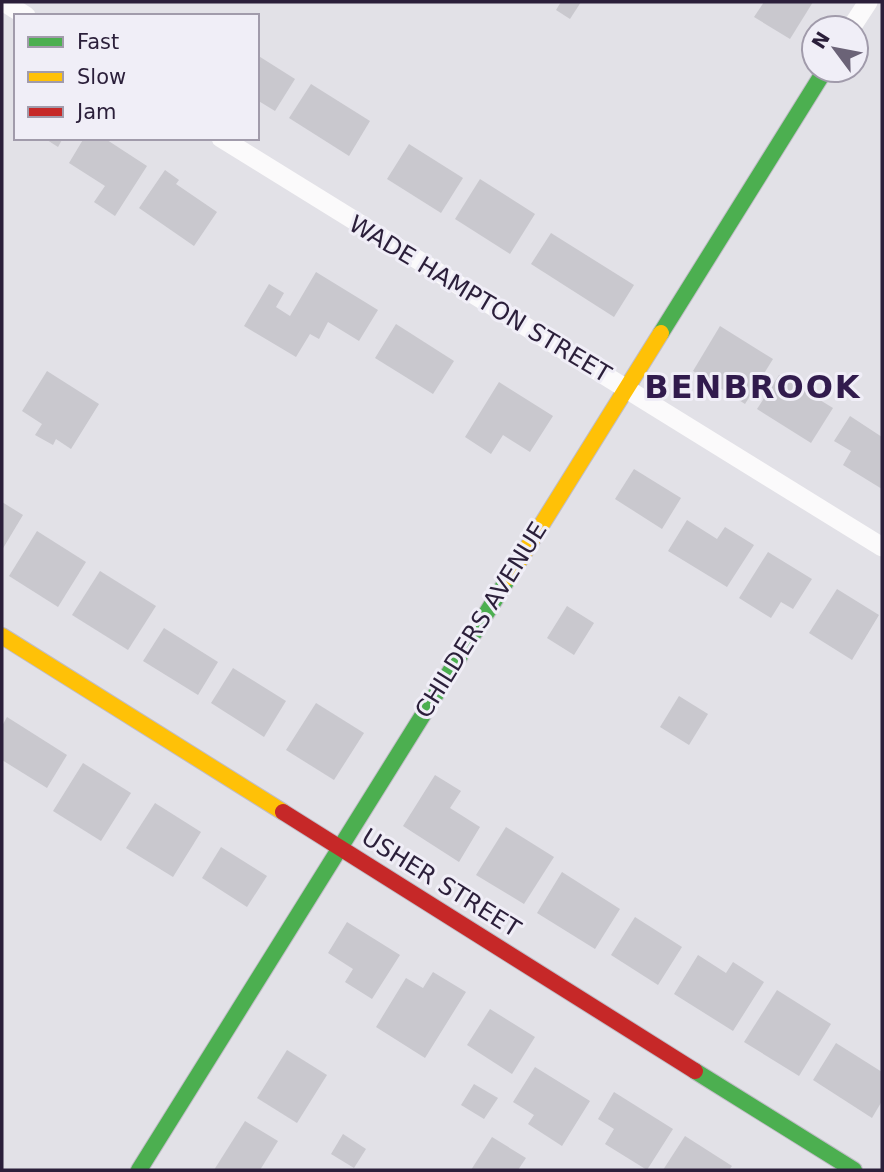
<svg xmlns="http://www.w3.org/2000/svg" width="884" height="1172" viewBox="0 0 884 1172" font-family="'DejaVu Sans',sans-serif">
<rect width="100%" height="100%" fill="#e2e1e7"/>
<g fill="#c9c8ce">
<polygon points="561,2 581,2 570,19 556,10"/>
<polygon points="764,2 813,2 790,39 754,17"/>
<polygon points="257,55 295,79 275,111 257,100"/>
<polygon points="311,84 370,121 349,156 289,118"/>
<polygon points="44,138 63,138 58,147"/>
<polygon points="84,138 104,138 147,166 115,216 94,202 105,186 69,163"/>
<polygon points="409,144 463,178 441,213 387,179"/>
<polygon points="165,170 179,180 176,184 217,212 194,246 139,208"/>
<polygon points="480,179 535,214 510,254 455,219"/>
<polygon points="551,233 634,285 614,317 531,264"/>
<polygon points="316,272 378,310 359,341 328,322 319,339 310,334 296,357 244,326 269,284 284,293 276,307 290,316"/>
<polygon points="396,324 454,361 433,394 375,358"/>
<polygon points="720,326 773,359 745,404 693,371"/>
<polygon points="47,371 99,404 71,449 56,439 53,445 35,435 42,424 22,411"/>
<polygon points="779,375 833,408 811,443 757,409"/>
<polygon points="499,382 553,416 530,452 503,435 491,454 465,437"/>
<polygon points="850,416 882,437 882,489 843,465 851,451 834,441"/>
<polygon points="634,469 681,498 662,529 615,499"/>
<polygon points="2,502 23,515 2,550"/>
<polygon points="687,520 717,539 725,527 754,545 727,587 668,551"/>
<polygon points="37,531 86,562 58,607 9,576"/>
<polygon points="768,552 812,579 793,609 781,602 771,618 739,598"/>
<polygon points="100,571 156,606 128,650 72,615"/>
<polygon points="837,589 879,615 852,660 809,633"/>
<polygon points="567,606 594,623 574,655 547,638"/>
<polygon points="164,628 218,662 198,695 143,661"/>
<polygon points="233,668 286,701 264,737 211,703"/>
<polygon points="679,696 708,714 689,745 660,727"/>
<polygon points="316,703 364,733 334,780 286,750"/>
<polygon points="7,717 67,755 47,788 2,760 2,726"/>
<polygon points="83,763 131,793 101,841 53,811"/>
<polygon points="435,775 461,791 450,808 480,827 459,862 403,826"/>
<polygon points="155,803 201,832 173,877 126,848"/>
<polygon points="506,827 554,857 524,904 476,875"/>
<polygon points="221,847 267,876 247,907 202,878"/>
<polygon points="562,872 620,909 595,949 537,913"/>
<polygon points="635,917 682,947 658,985 611,955"/>
<polygon points="347,922 400,955 372,999 345,982 353,969 328,953"/>
<polygon points="698,955 726,973 733,962 764,982 733,1031 674,994"/>
<polygon points="433,972 466,992 425,1058 376,1027 406,978 423,988"/>
<polygon points="777,990 831,1024 799,1076 744,1042"/>
<polygon points="490,1009 535,1037 512,1074 467,1045"/>
<polygon points="836,1043 882,1072 882,1101 872,1118 813,1080"/>
<polygon points="287,1050 327,1075 297,1123 257,1098"/>
<polygon points="535,1067 590,1101 562,1146 528,1124 534,1115 513,1102"/>
<polygon points="474,1084 498,1098 484,1119 461,1105"/>
<polygon points="614,1092 673,1129 647,1170 605,1144 614,1129 598,1119"/>
<polygon points="245,1121 278,1141 260,1170 214,1170"/>
<polygon points="343,1134 366,1149 354,1168 331,1154"/>
<polygon points="685,1136 732,1166 729,1170 663,1170"/>
<polygon points="492,1137 526,1158 518,1170 471,1170"/>
</g>
<g fill="none" stroke-linecap="round" stroke-linejoin="round">
<g stroke="#c0bdc7" stroke-width="18">
<g id="fast">
<polyline points="661,333 825,70"/>
<polyline points="695,1071 854,1170"/>
<polyline points="139,1170 509,577"/>
</g>
</g>
<g stroke="#c0bdc7" stroke-width="18">
<g id="slow">
<polyline points="509,577 661,333"/>
<polyline points="2,636 283,812"/>
</g>
</g>
<g stroke="#c0bdc7" stroke-width="18">
<polyline id="jam" points="283,812 695,1071"/>
</g>
<g stroke="#fbfafb" stroke-width="19">
<polyline points="4,2 26,16"/>
<polyline points="851,28 868,2"/>
<polyline points="221,138 882,547"/>
</g>
<use href="#fast" stroke="#4caf50" stroke-width="16"/>
<use href="#slow" stroke="#ffc107" stroke-width="16"/>
<use href="#jam" stroke="#c62828" stroke-width="16"/>
</g>
<g text-anchor="middle" stroke-width="6" stroke-linejoin="round" paint-order="stroke">
<g font-size="24" fill="#2b1f3a" stroke="#f0eef7">
<text transform="translate(480 299) rotate(31)" y="8">WADE HAMPTON STREET</text>
<text transform="translate(481 620) rotate(-58)" y="8">CHILDERS AVENUE</text>
<text transform="translate(441 883) rotate(32)" y="8">USHER STREET</text>
</g>
<g font-size="32" font-weight="bold" letter-spacing="2" fill="#311b4d" stroke="#f0eef7">
<text x="753" y="398">BENBROOK</text>
</g>
</g>
<rect width="884" height="1172" fill="none" stroke="#2b1f3a" stroke-width="7"/>
<rect x="14" y="14" width="245" height="126" fill="#f0eef7" stroke="#a19bab" stroke-width="2"/>
<rect x="28" y="37" width="35" height="10" fill="#4caf50" stroke="#a19bab" stroke-width="2"/>
<text x="77" y="49" font-size="21" fill="#2b1f3a">Fast</text>
<rect x="28" y="72" width="35" height="10" fill="#ffc107" stroke="#a19bab" stroke-width="2"/>
<text x="77" y="84" font-size="21" fill="#2b1f3a">Slow</text>
<rect x="28" y="107" width="35" height="10" fill="#c62828" stroke="#a19bab" stroke-width="2"/>
<text x="77" y="119" font-size="21" fill="#2b1f3a">Jam</text>
<g transform="translate(835 49) rotate(302)"><circle r="33" fill="#f0eef7" stroke="#a19bab" stroke-width="2"/>
<path d="M0-5L12 26L0 18L-12 26Z" fill="#6b6377"/>
<text y="-10" font-size="19" font-weight="bold" text-anchor="middle" fill="#2b1f3a">N</text>
</g>
</svg>
